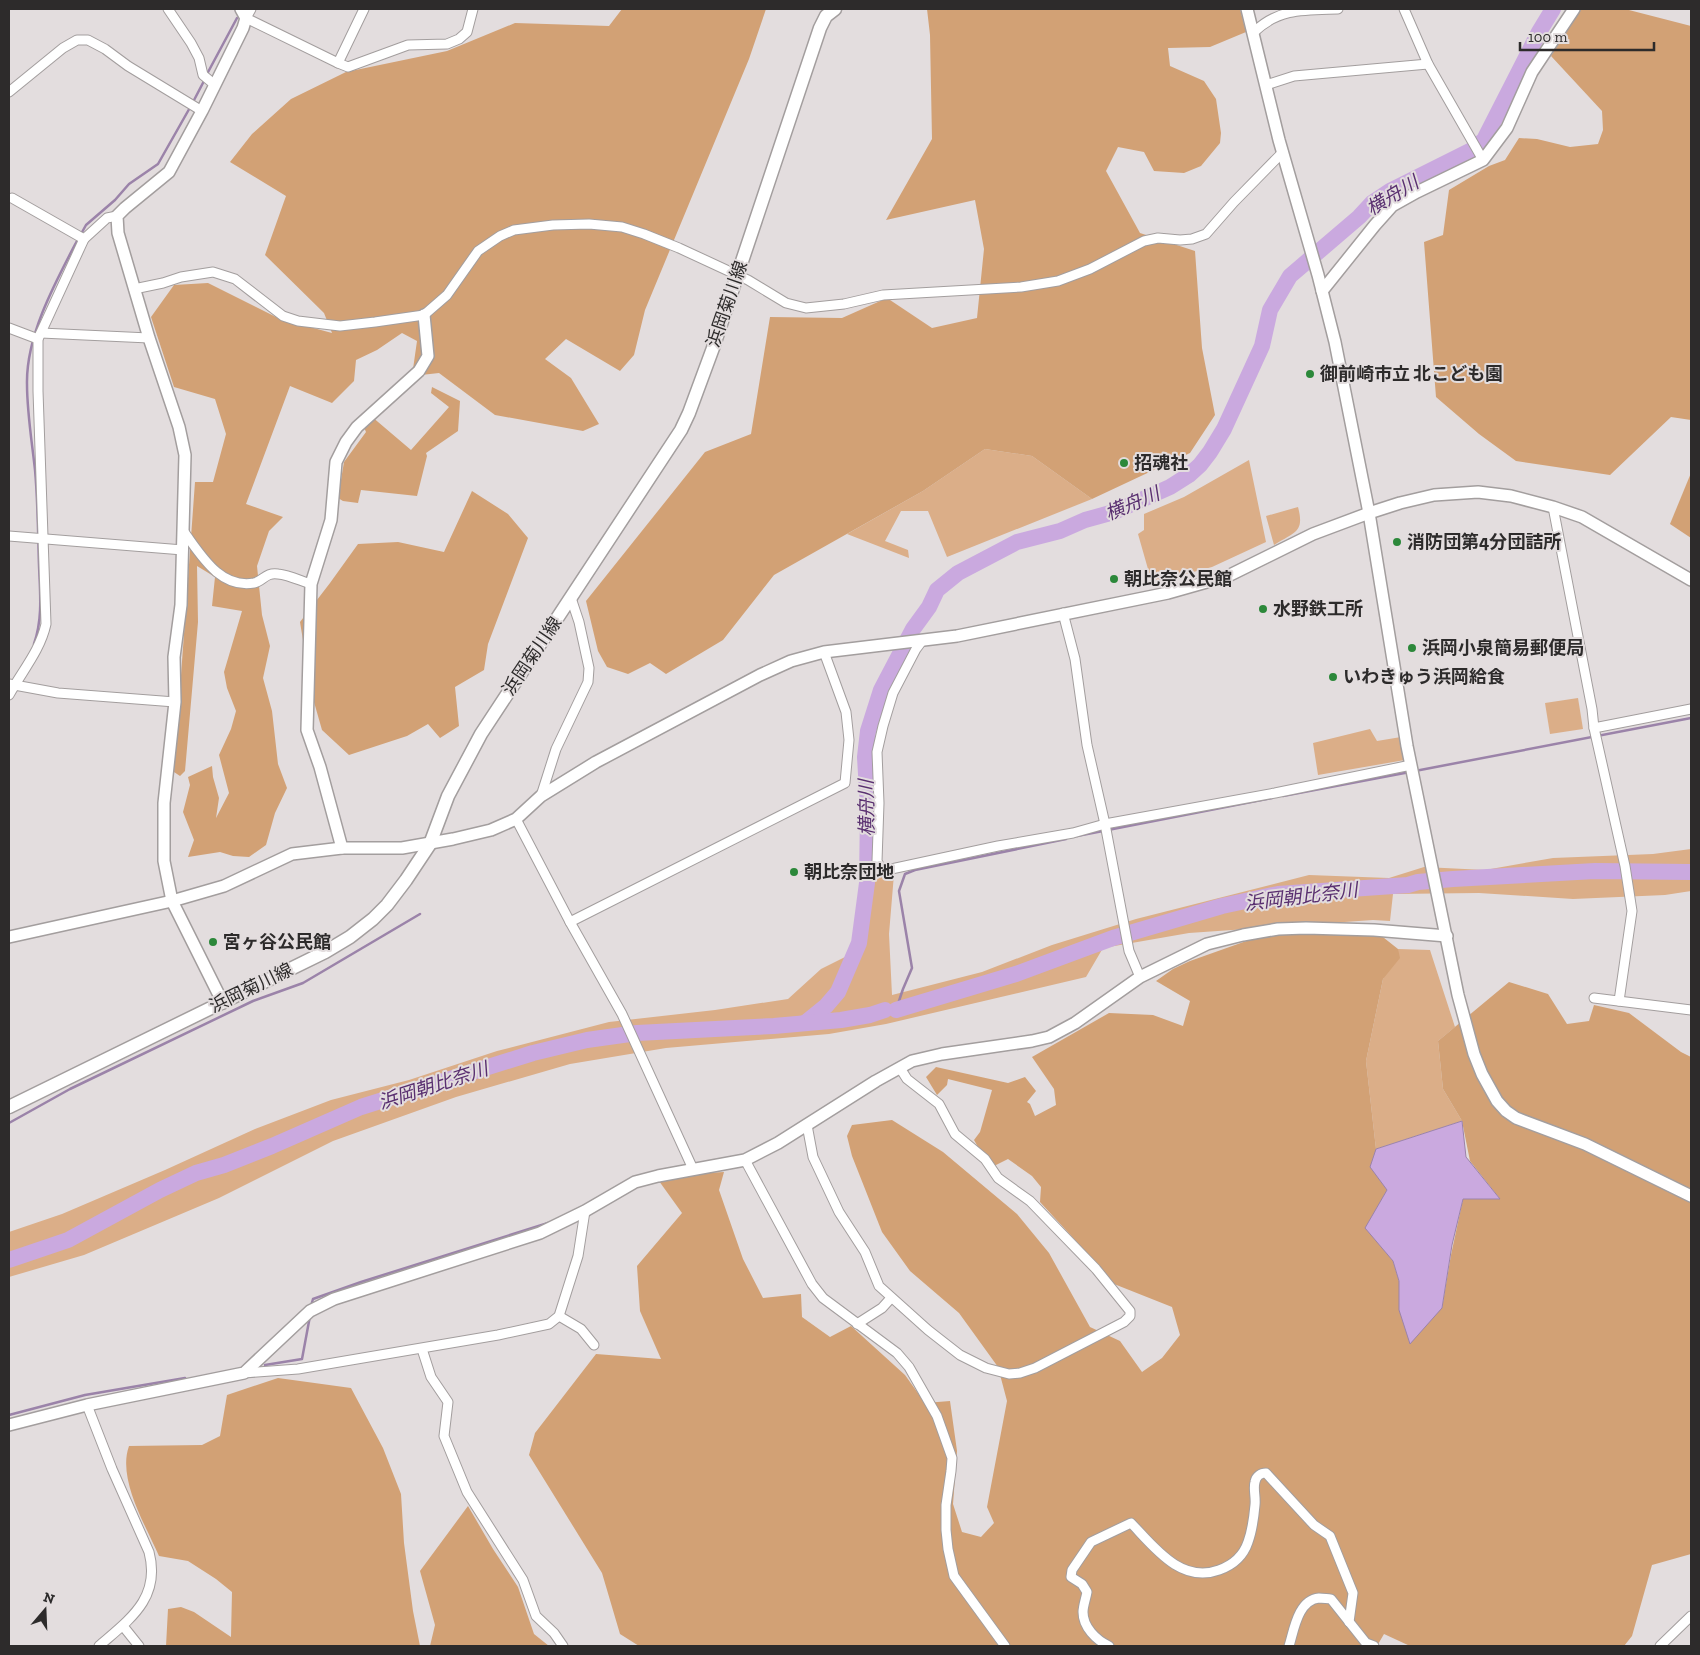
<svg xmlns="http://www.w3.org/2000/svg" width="1700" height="1655" viewBox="0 0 1700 1655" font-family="'Zilla Slab','Noto Sans JP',serif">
<rect width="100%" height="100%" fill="#e3ddde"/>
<g fill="#dbae88">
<polygon points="985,449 1032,456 1092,499 947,557 928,511 901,511 885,541 908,550 909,558 847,534 923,491"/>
<polygon points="1249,460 1266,542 1212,567 1152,583 1138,534 1144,530 1144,514 1184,497"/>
<path d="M1298 507C1305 533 1294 532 1274 545L1266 516Z"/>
<polygon points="1578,698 1583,729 1550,734 1545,703"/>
<polygon points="1370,729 1377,741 1401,737 1405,760 1318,775 1313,743"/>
<polygon points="1691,849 1691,891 1665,895 1573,899 1479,893 1393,894 1390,921 1373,920 1189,933 1103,948 1086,977 886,1024 829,1034 666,1048 570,1064 456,1097 333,1141 219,1198 84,1255 9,1277 9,1232 62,1214 165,1170 255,1129 331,1100 409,1080 497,1051 609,1022 715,1010 788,999 821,969 853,953 872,876 894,874 889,934 892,995 982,972 1052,945 1136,919 1309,875 1389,878 1424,867 1485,870 1553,858 1653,854"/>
<polygon points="1398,949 1430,950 1455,1027 1438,1041 1443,1089 1462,1121 1376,1149 1366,1061 1383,979"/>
</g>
<g fill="#d2a175">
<polygon points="622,9 766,9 749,59 645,310 634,355 620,371 566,339 545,359 571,378 599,424 583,431 495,415 439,373 412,376 417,341 402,333 377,350 356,360 354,381 332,403 290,386 246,504 283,517 269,531 257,566 262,615 270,646 263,678 272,711 278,764 287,788 275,813 266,845 249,857 233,856 220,852 188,857 194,840 183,812 190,785 188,777 212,766 213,777 219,798 216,818 229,793 219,755 231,729 236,711 227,688 224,672 242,611 212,606 215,577 197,566 198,622 185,771 180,776 174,772 195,482 213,482 226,434 215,399 174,387 151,317 174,285 208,283 280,319 332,333 324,313 265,255 286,196 230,162 252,134 291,99 346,72 447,51 515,23 609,26"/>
<polygon points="927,9 1240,9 1246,32 1210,47 1168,48 1170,66 1204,81 1216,99 1221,133 1220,143 1201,166 1184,173 1154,171 1144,152 1118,147 1106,171 1140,233 1195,251 1202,348 1215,415 1190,453 1092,499 1032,456 985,449 923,491 774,575 723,640 666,674 650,663 628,674 607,667 598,651 586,601 705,452 751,434 770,317 842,318 887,298 932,328 977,318 984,249 975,200 886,220 932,139 930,35"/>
<polygon points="1579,9 1625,9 1691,26 1691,420 1671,417 1610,475 1516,461 1479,434 1436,397 1424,242 1443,235 1449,190 1489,166 1505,160 1519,138 1537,139 1570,147 1598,144 1603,130 1602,111 1551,56"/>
<polygon points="432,387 460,401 458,431 426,453 427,456 417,496 361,490 358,503 343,501 338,498 344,462 366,432 362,423 371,416 411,450 449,407 431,393"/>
<polygon points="1691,473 1691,538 1670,524"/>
<polygon points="472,491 508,514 528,538 488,644 484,670 455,687 459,726 440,738 428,724 407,736 349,755 322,730 312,695 300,622 330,583 358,544 398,542 444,552"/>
<polygon points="1374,930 1398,949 1400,958 1383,979 1366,1061 1376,1149 1387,1190 1366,1228 1393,1261 1399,1281 1399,1310 1442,1308 1451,1255 1463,1199 1500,1199 1470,1161 1462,1121 1443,1089 1438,1041 1509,982 1548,994 1567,1024 1589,1021 1594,1005 1629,1013 1681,1052 1691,1057 1691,1554 1652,1565 1632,1636 1624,1646 1410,1646 1384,1634 1377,1646 639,1646 620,1634 602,1573 529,1455 535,1433 596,1354 661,1359 640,1311 637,1266 682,1213 659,1181 691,1174 724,1172 719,1190 743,1259 763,1298 801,1294 802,1317 830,1337 851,1326 905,1375 925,1403 950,1401 957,1451 953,1504 962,1532 981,1537 994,1523 987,1507 1007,1401 998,1367 959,1313 910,1271 882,1232 852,1156 847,1136 852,1125 892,1120 943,1152 1017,1214 1049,1253 1090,1327 1120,1341 1142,1372 1162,1358 1180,1335 1172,1307 1109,1282 1076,1241 1040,1202 1041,1187 1032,1176 1008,1159 994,1166 978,1147 974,1140 980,1132 992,1090 948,1079 947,1085 937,1095 926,1077 936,1067 1008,1083 1025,1077 1036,1091 1027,1102 1030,1104 1035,1116 1056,1105 1054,1089 1032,1057 1109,1013 1153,1015 1183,1026 1190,1001 1156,981 1173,969 1190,961 1252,939 1305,932"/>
<path d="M278 1378 351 1388 383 1448 401 1494 404 1543 413 1611 420 1646H166L168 1609 181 1607 194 1612 231 1637 232 1592 216 1579 188 1561 159 1556C146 1526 117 1479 129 1446L202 1445 220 1436 227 1395Z"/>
<polygon points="468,1506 493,1549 518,1587 534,1634 549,1646 430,1646 435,1625 420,1571"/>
</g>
<polygon fill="#caa9df" stroke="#9b83a9" points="1462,1121 1466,1157 1500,1199 1463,1199 1452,1245 1442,1308 1410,1344 1399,1310 1399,1281 1393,1261 1365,1228 1387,1190 1370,1167 1376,1149"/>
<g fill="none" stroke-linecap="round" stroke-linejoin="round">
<g stroke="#9b83a9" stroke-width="2.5">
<polyline points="207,74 237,18"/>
<polyline points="81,234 86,225 115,200 129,184 158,164 192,104 205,79"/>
<path d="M34 644C43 618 40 592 39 565 38 534 38 502 35 470 32 442 27 413 27 384 26 335 56 281 78 239"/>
<polyline points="1415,771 1691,718"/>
<polyline points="1283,796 1410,772"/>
<polyline points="1108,830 1272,798"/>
<polyline points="1077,836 1103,831"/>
<polyline points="885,1010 896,1010 903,989 912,968 899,891 905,874 915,870 1066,839"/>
<polyline points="9,1123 70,1089 253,1001 303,983 420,914"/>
<polyline points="311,1306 313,1299 361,1282 548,1223"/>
<polyline points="265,1365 302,1359 310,1316"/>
<polyline points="9,1415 85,1395 185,1378"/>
</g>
<g stroke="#caa9df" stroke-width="16">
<polyline points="896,1010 1016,974 1113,938 1222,906 1278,894 1408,885 1418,882 1453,879 1595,871 1691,872"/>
<polyline points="805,1023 826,1006 838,992 859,943 867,883 868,808 865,757 868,731 881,690 913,629 929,607 937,590 958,573 1017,542 1060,531 1085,520 1114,512 1170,487 1189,475 1200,465 1210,452 1224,429 1262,346 1270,310 1290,276 1359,217 1372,203 1390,191 1470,151 1484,140 1539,32 1553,9"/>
<polyline points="9,1260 68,1240 160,1190 196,1173 224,1165 272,1146 361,1107 533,1053 587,1040 637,1033 774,1026 841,1020 870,1015 885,1010"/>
</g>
<g stroke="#a39e9e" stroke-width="11">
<g id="minor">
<polyline points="168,9 191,43 199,58 203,75 215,85"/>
<polyline points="251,9 246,18 338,63 364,9"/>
<polyline points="1404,9 1428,64 1483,160"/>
<path d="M1254 32C1279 8 1305 10 1338 9"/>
<polyline points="338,63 348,67 408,45 447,44 459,39 467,32 473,9"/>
<polyline points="1266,85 1294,76 1428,64"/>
<polyline points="9,92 63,48 77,40 88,40 105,49 128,66 202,111"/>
<polyline points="12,198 84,239"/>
<polyline points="134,289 163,283 181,277 213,272 235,279 283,316 298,321 340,326 375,322 424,315 447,295 478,251 500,236 514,230 553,225 589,224 622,227 644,234 679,248 748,280 786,303 806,308 844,304 883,295 1021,287 1058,281 1090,269 1144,241 1158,238 1180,240 1192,239 1206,234 1234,202 1283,152"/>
<polyline points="9,328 38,339"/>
<polyline points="41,333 149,338"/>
<polyline points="1553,507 1592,709 1594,728 1625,866 1632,911 1619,1001"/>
<path d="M184 532C201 555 220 589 254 583 263 581 266 572 278 574 289 575 301 581 311 584"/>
<polyline points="9,536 183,550"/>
<polyline points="1063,613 1075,659 1087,745 1105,824 1129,951 1140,977"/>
<polyline points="922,641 916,649 893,693 883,726 877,752 879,803 877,861 882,871 998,846 1073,833 1105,824 1275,793 1411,765"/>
<polyline points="9,684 58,693 175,702"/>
<path d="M9 695C22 671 40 651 46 624L38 391V339L84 239 107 218 117 216"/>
<polyline points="1594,728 1691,709"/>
<polyline points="541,796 556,749 588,682 589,668 579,622 571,598"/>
<polyline points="516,819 570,922 622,1014 693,1169"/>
<polyline points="570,922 845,783 849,740 846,712 824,652"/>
<polyline points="1594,998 1691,1010"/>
<polyline points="807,1125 813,1157 839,1212 865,1252 879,1286 928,1330 960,1355 986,1368 1009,1374 1020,1373 1035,1368 1124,1322 1130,1316 1130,1311 1096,1269 1030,1201 998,1178 985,1159 955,1134 939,1104 907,1079 900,1068"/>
<polyline points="745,1160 812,1284 823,1298 897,1353 909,1367 937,1416 952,1458 951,1471 946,1505 946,1530 948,1549 954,1576 1005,1646"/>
<polyline points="559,1316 581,1329 594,1345"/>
<polyline points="857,1324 882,1308 891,1298"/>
<polyline points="422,1349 431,1377 448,1402 444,1436 467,1492 523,1580 536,1616 554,1633 563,1646"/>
<polyline points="244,1373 298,1369 498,1335 549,1324 559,1316 578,1256 585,1211"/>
<path d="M87 1405 112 1469 149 1552C161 1598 130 1619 99 1646"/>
<polyline points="123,1626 139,1646"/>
<path d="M1109 1646C1096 1640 1083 1627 1083 1612 1083 1606 1086 1598 1087 1592L1082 1584 1071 1577 1072 1570 1091 1542 1131 1523C1154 1547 1181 1584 1219 1570 1233 1565 1243 1557 1248 1542 1252 1531 1254 1516 1255 1505 1256 1497 1253 1489 1255 1482 1256 1476 1261 1473 1266 1473L1314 1525 1330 1536 1353 1593 1349 1622"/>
<path d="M1289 1646C1294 1630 1298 1600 1319 1598 1323 1598 1328 1599 1331 1599L1366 1643 1374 1646"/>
<polyline points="1660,1646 1691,1616"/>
</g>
</g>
<g stroke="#a39e9e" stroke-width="14">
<g id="tertiary">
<polyline points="1247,9 1279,140 1318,275 1335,342 1369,513 1407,746 1458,995 1474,1054 1482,1074 1497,1101 1506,1111 1516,1118 1585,1144 1691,1196"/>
<polyline points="1322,291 1375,225 1392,206 1417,192 1483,160 1507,128 1532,72 1574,9"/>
<polyline points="342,848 320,767 307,730 311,584 331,520 336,462 346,442 357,427 419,371 428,356 424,315"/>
<polyline points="9,937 172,901 224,886 292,854 342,848 402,848 453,839 491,830 516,819 541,796 596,762 760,675 791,661 824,652 957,636 1168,593 1228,576 1313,534 1369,513 1400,503 1434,495 1478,492 1511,496 1553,507 1582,517 1691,580"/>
<polyline points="223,1003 172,901 164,861 164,803 175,702 174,657 181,605 185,455 179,427 149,338 118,233 117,216 125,208 169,172 202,111 243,28 246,18 241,9"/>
<polyline points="9,1425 87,1405 244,1373 310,1311 334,1299 540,1233 585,1211 635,1182 658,1176 745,1160 778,1143 876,1081 912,1061 942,1054 1032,1041 1049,1037 1075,1023 1140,977 1207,944 1243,935 1278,929 1306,928 1374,930 1447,936"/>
</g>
</g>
<g stroke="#a39e9e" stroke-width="15">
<polyline id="secondary" points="9,1107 325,952 350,937 373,919 387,905 406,880 430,844 448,796 481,734 681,430 689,413 713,348 820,28 826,16 835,9"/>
</g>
<use href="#minor" stroke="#fff" stroke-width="9"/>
<use href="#tertiary" stroke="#fff" stroke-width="11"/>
<use href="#secondary" stroke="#fff" stroke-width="12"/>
</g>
<g fill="#2c883a" stroke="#e3ddde" stroke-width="2">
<circle cx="1310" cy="374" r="5"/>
<circle cx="1124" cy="463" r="5"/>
<circle cx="1397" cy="542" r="5"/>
<circle cx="1114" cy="579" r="5"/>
<circle cx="1263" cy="609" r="5"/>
<circle cx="1412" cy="648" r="5"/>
<circle cx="1333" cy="677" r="5"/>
<circle cx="794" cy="872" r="5"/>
<circle cx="213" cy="942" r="5"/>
</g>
<g text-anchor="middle" stroke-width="4" stroke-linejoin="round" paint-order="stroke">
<g font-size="18" fill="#2d2b2b" stroke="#e3ddde">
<text transform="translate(727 304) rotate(-71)" y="6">浜岡菊川線</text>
<text transform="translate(532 656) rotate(-56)" y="6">浜岡菊川線</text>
<text transform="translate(251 988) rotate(-26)" y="6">浜岡菊川線</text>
</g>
<g font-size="18" font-weight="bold" fill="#2d2b2b" stroke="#e3ddde" text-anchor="start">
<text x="1320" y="380">御前崎市立 北こども園</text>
<text x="1134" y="469">招魂社</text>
<text x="1407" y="548">消防団第4分団詰所</text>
<text x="1124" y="585">朝比奈公民館</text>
<text x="1273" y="615">水野鉄工所</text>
<text x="1422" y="654">浜岡小泉簡易郵便局</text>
<text x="1343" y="683">いわきゅう浜岡給食</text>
<text x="804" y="878">朝比奈団地</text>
<text x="223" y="948">宮ヶ谷公民館</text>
</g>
<g font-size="19" font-style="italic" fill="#592f70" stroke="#e3ddde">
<text transform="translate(1392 195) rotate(-31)" y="7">横舟川</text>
<text transform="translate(1132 503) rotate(-23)" y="7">横舟川</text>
<text transform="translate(866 808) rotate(-91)" y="7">横舟川</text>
<text transform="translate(1301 896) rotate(-7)" y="7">浜岡朝比奈川</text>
<text transform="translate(433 1085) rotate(-18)" y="7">浜岡朝比奈川</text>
</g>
</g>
<rect width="1700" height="1655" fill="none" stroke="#2d2b2b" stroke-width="20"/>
<g transform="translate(45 1610) rotate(19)" stroke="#e3ddde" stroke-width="4" paint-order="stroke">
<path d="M0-4L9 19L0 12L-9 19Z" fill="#2d2b2b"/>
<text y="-8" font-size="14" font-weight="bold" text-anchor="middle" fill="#2d2b2b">N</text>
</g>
<path d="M1520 42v8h134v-8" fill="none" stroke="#2d2b2b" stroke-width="2.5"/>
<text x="1528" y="42" font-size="15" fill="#2d2b2b" stroke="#e3ddde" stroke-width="4" paint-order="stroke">100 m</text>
</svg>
